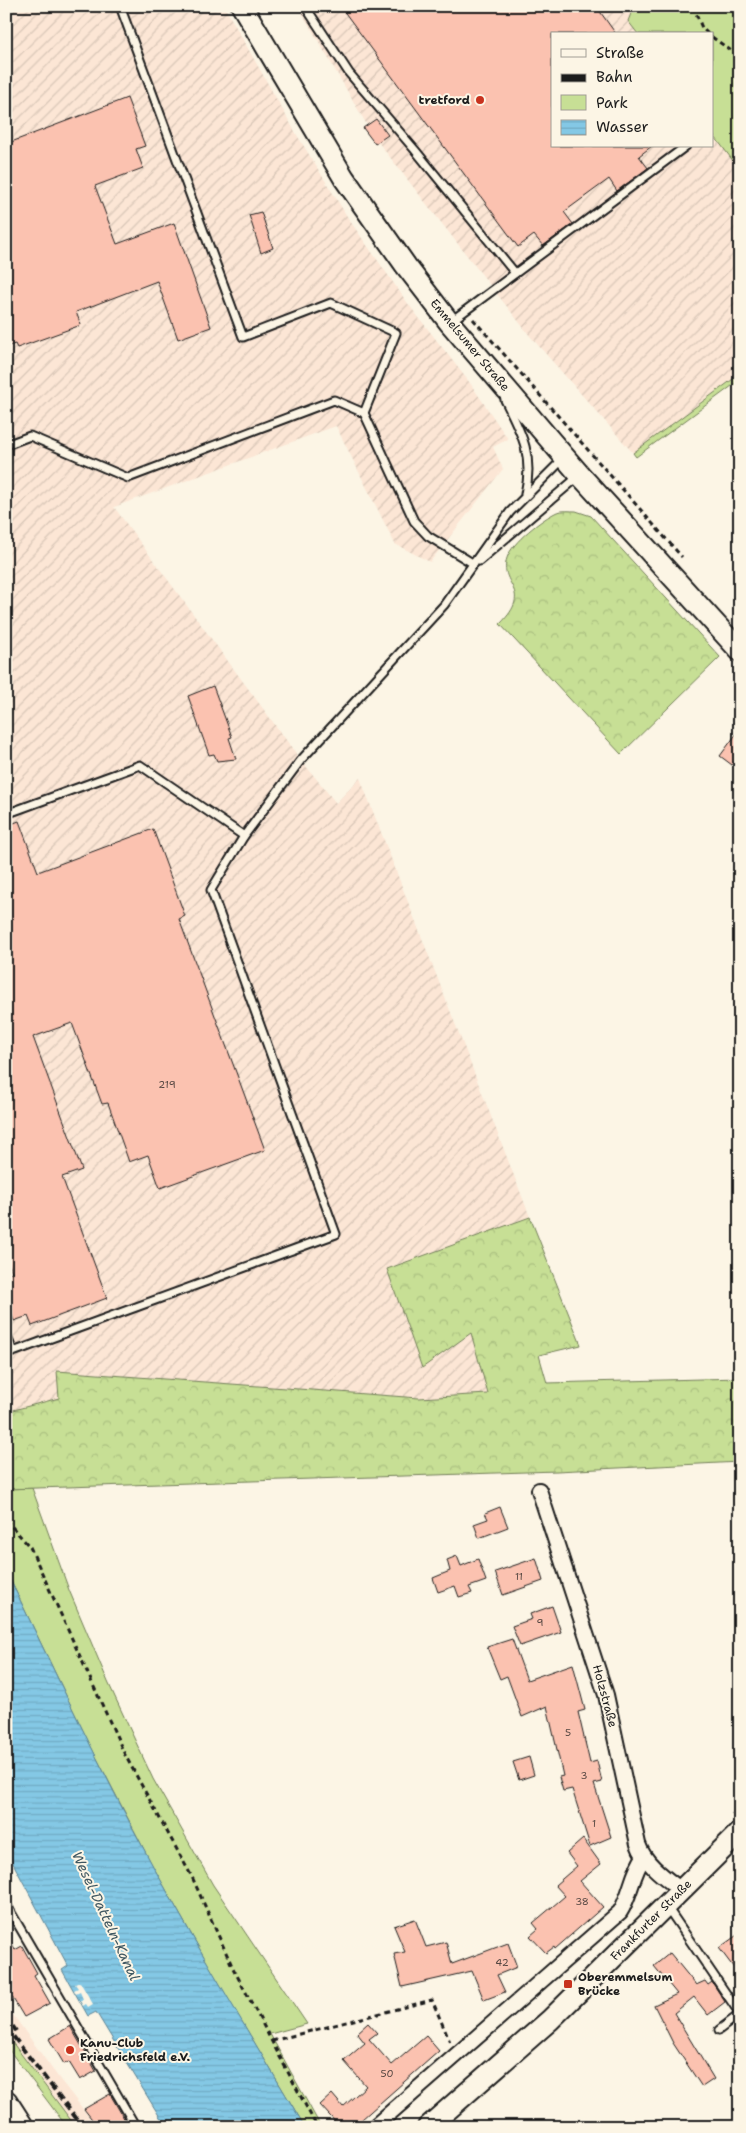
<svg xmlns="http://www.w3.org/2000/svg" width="746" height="2133" viewBox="0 0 746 2133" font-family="'Shantell Sans',sans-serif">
<defs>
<pattern id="industrial-furrows" width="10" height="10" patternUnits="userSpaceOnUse" patternTransform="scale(1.25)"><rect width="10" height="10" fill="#fce6d5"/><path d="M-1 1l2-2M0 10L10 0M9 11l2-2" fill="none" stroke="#d7c5b6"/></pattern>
<pattern id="forest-crowns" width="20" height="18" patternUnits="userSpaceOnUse" patternTransform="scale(1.25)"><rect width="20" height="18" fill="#c7df95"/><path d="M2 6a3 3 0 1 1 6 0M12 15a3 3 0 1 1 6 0" fill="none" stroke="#aabf80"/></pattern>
<pattern id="water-rules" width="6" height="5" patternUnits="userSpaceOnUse" patternTransform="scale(1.25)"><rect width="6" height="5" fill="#84c8e5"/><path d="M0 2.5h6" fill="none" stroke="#71abc4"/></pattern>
</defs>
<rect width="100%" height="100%" fill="#fcf5e5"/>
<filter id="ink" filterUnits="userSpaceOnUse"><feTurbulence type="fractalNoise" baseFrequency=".02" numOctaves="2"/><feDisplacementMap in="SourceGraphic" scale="10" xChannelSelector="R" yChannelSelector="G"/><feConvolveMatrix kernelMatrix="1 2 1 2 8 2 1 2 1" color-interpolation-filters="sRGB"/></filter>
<g filter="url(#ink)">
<polygon fill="#fce6d5" points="6,2005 58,2077 97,2127 76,2127 6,2035"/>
<g fill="url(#industrial-furrows)">
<polygon points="6,6 224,6 297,135 350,221 409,305 470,383 508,439 493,447 503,469 430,562 395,544 336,426 114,507 301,760 336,803 360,778 530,1217 387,1269 422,1368 471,1333 488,1394 419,1398 58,1371 59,1398 6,1412"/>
<polygon points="298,6 634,6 628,21 638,34 552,34 552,146 712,146 712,133 740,170 740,374 633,453 530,336 378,142 375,144 363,128 367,125"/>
</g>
<g fill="#c7df95" stroke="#727e58">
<polygon points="634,6 740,6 740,170 712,133 712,34 638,34 628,21"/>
<polygon points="740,374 740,380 636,457 633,453"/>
<polygon points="32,1488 69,1590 108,1682 153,1779 213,1885 307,2024 270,2034 321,2127 305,2127 221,1987 152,1865 88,1741 6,1571 6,1489"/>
<polygon points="6,2035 15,2046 76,2127 67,2127 6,2046"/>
</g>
<g fill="url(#forest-crowns)" stroke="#727e58">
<path d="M576 511 591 516 720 657 621 754 500 624C535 589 498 586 507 558 512 542 542 519 557 512 563 510 570 511 576 511Z"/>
<polygon points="530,1217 581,1345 539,1355 547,1383 740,1378 740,1462 557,1471 6,1489 6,1412 59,1398 57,1371 419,1398 488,1394 471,1333 422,1368 387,1269"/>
</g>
<path fill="url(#water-rules)" stroke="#5a8395" d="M6 1571C54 1670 100 1769 153 1866 201 1954 253 2040 305 2127H166L96 2012 88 2016 62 1970 68 1966 6 1850Z"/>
<polygon fill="#fcf5e5" points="80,1982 93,2004 88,2007 86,2004 83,2006 80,2001 83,1999 80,1992 76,1994 74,1990 78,1988 75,1984"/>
<g fill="#fbc2b0" stroke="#1c1c1c">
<polygon points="340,6 596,6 616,34 552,34 552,146 652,146 639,156 648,168 617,191 609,179 564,212 573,224 543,246 534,235 518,247"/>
<polygon points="127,98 145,146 136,149 143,168 95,186 117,244 174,223 211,327 178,339 157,281 76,312 81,325 17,348 15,344 6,347 6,144"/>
<polygon points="376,119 388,135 375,144 363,128"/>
<polygon points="261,212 273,248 261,253 249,215"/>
<polygon points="213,686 232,737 229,738 236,759 217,761 214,754 209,755 188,696"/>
<polygon points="740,729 740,754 732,765 720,756"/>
<polygon points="19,821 38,872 153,829 185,916 179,919 265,1150 160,1188 148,1155 129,1162 108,1103 102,1104 72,1023 33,1037 82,1170 62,1177 107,1298 32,1326 28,1316 14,1321 6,1299 6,1274 12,1272 6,1255 6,826"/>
<polygon points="500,1507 508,1527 479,1538 474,1524 488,1519 485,1513"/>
<polygon points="457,1556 461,1566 478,1559 486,1581 469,1587 472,1593 459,1597 455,1586 438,1592 433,1578 450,1571 447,1560"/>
<polygon points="536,1558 543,1581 503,1595 495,1572"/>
<polygon points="552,1606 561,1632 520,1646 512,1626 532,1619 530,1614"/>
<polygon points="512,1639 527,1680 573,1664 585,1710 578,1712 590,1763 597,1761 602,1782 594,1784 611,1837 590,1846 572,1789 563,1791 559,1777 563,1776 547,1706 522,1717 507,1676 500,1679 487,1647"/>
<polygon points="529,1757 534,1775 519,1780 513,1762"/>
<polygon points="583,1839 601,1864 580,1881 603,1907 555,1949 554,1947 546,1953 530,1936 538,1929 533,1923 565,1896 555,1885 577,1866 567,1853"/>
<polygon points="415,1919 426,1947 446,1942 452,1964 508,1943 517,1967 497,1975 505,1992 484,2000 472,1971 402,1987 394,1954 405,1952 394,1926"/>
<polygon points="740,1933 740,1976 719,1948"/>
<polygon points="6,1935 15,1950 22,1946 37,1973 34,1975 50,2003 24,2017 6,1987"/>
<polygon points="670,1953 696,1985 705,1981 708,1985 712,1982 725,2002 708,2015 694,1997 674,2013 714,2079 702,2087 673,2043 654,2005 677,1994 654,1966"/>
<polygon points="368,2023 377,2033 369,2039 392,2065 426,2036 439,2051 353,2127 340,2127 320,2105 332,2094 343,2107 366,2086 344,2061 365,2043 357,2033"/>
<polygon points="70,2026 96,2071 80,2080 69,2062 64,2064 49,2039"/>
<polygon points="110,2094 129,2127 98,2127 84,2109"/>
</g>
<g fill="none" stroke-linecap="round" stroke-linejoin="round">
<g stroke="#1c1c1c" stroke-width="11">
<g id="lane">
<polyline points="120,6 243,337 331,303 396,333 364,413"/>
<polyline points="305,6 349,73 415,150 515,273"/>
<polyline points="450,322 686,146"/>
<path d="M505 400C522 434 534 456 525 494"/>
<polyline points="6,445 30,436 128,478 334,400 364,413 414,521 428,536 474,564"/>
<polyline points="479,561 579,476"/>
<polyline points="6,814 140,765 244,836"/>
<polyline points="6,1334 13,1352 336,1234 211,890 244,836 301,760 444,605 510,512 563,459"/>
<polyline points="6,1904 136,2127"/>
<polyline points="667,1907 740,2014"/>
<polyline points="719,2030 740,2014"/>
</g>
</g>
<g stroke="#1c1c1c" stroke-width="18">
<g id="street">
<path d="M539 1490 606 1695 638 1844C645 1864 664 1877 681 1890"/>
<polyline points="6,2100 9,2099 27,2127"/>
<path d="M374 2127 620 1912C631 1895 632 1873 644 1857"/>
</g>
</g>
<g stroke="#1c1c1c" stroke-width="24">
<g id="secondary">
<polyline points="242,6 344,178 406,266 449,322 580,475 740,651"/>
<polyline points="428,2127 550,2020 740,1832"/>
</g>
</g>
<g stroke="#1c1c1c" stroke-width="3" stroke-dasharray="5 4" stroke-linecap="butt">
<polyline points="693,6 702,28 708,34"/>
<polyline points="712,37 740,57"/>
<polyline points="473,319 682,557"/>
<polyline points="6,1520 30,1547 37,1562 125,1755 192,1877 233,1968 317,2127"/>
<polyline points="732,1815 740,1807"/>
<polyline points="272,2041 432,2000 450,2042"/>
</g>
<use href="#lane" stroke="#fcf5e5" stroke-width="7"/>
<use href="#street" stroke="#fcf5e5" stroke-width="14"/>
<use href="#secondary" stroke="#fcf5e5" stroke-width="20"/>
<g stroke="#1c1c1c" stroke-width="4" stroke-dasharray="8 4" stroke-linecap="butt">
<polyline points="6,2016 16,2031"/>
<polyline points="6,2027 83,2127"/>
</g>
</g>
</g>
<g fill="#c8321e" stroke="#fcf5e5" stroke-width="2">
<circle cx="480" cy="100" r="5"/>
<rect x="563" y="1979" width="10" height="10" rx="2.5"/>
<circle cx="70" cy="2050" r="5"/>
</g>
<g text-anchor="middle" stroke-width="4" stroke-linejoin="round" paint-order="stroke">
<g font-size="10" fill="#544641">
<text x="167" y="1088">219</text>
<text x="519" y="1580">11</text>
<text x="540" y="1626">9</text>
<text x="568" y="1736">5</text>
<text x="584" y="1779">3</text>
<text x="594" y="1827">1</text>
<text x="582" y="1905">38</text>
<text x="502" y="1966">42</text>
<text x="387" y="2077">50</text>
</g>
<g font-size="12" font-weight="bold" fill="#1c1c1c" stroke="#fcf5e5" text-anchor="start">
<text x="470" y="104" text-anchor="end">tretford</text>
<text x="578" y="1981">Oberemmelsum<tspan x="578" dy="14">Brücke</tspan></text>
<text x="80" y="2047">Kanu-Club<tspan x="80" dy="14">Friedrichsfeld e.V.</tspan></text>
</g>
<g font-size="12" fill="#1c1c1c" stroke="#fcf5e5">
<text transform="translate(470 345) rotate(50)" y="4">Emmelsumer Straße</text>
<text transform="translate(605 1696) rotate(75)" y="4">Holzstraße</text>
<text transform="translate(651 1920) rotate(-45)" y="4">Frankfurter Straße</text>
</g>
<g font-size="14" font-style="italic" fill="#405862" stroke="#fcf5e5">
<text transform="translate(106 1916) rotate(65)" y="5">Wesel-Datteln-Kanal</text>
</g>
</g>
<rect width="746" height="2133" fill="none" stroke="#fcf5e5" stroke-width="25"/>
<rect x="12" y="12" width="721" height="2108" fill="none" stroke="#1c1c1c" stroke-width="2" filter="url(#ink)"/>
<rect x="551" y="32" width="162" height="115" fill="#fcf5e5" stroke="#a29e95"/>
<rect x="561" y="49" width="25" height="8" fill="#fcf5e5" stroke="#a29e95"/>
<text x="596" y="58" font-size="15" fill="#1c1c1c">Straße</text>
<rect x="561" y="74" width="25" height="8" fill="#1c1c1c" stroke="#a29e95"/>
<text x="596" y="82" font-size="15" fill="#1c1c1c">Bahn</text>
<rect x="561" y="95" width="25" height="15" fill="#c7df95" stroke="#a29e95"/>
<text x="596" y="108" font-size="15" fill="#1c1c1c">Park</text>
<rect x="561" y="120" width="25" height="15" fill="url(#water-rules)" stroke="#a29e95"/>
<text x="596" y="132" font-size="15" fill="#1c1c1c">Wasser</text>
</svg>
